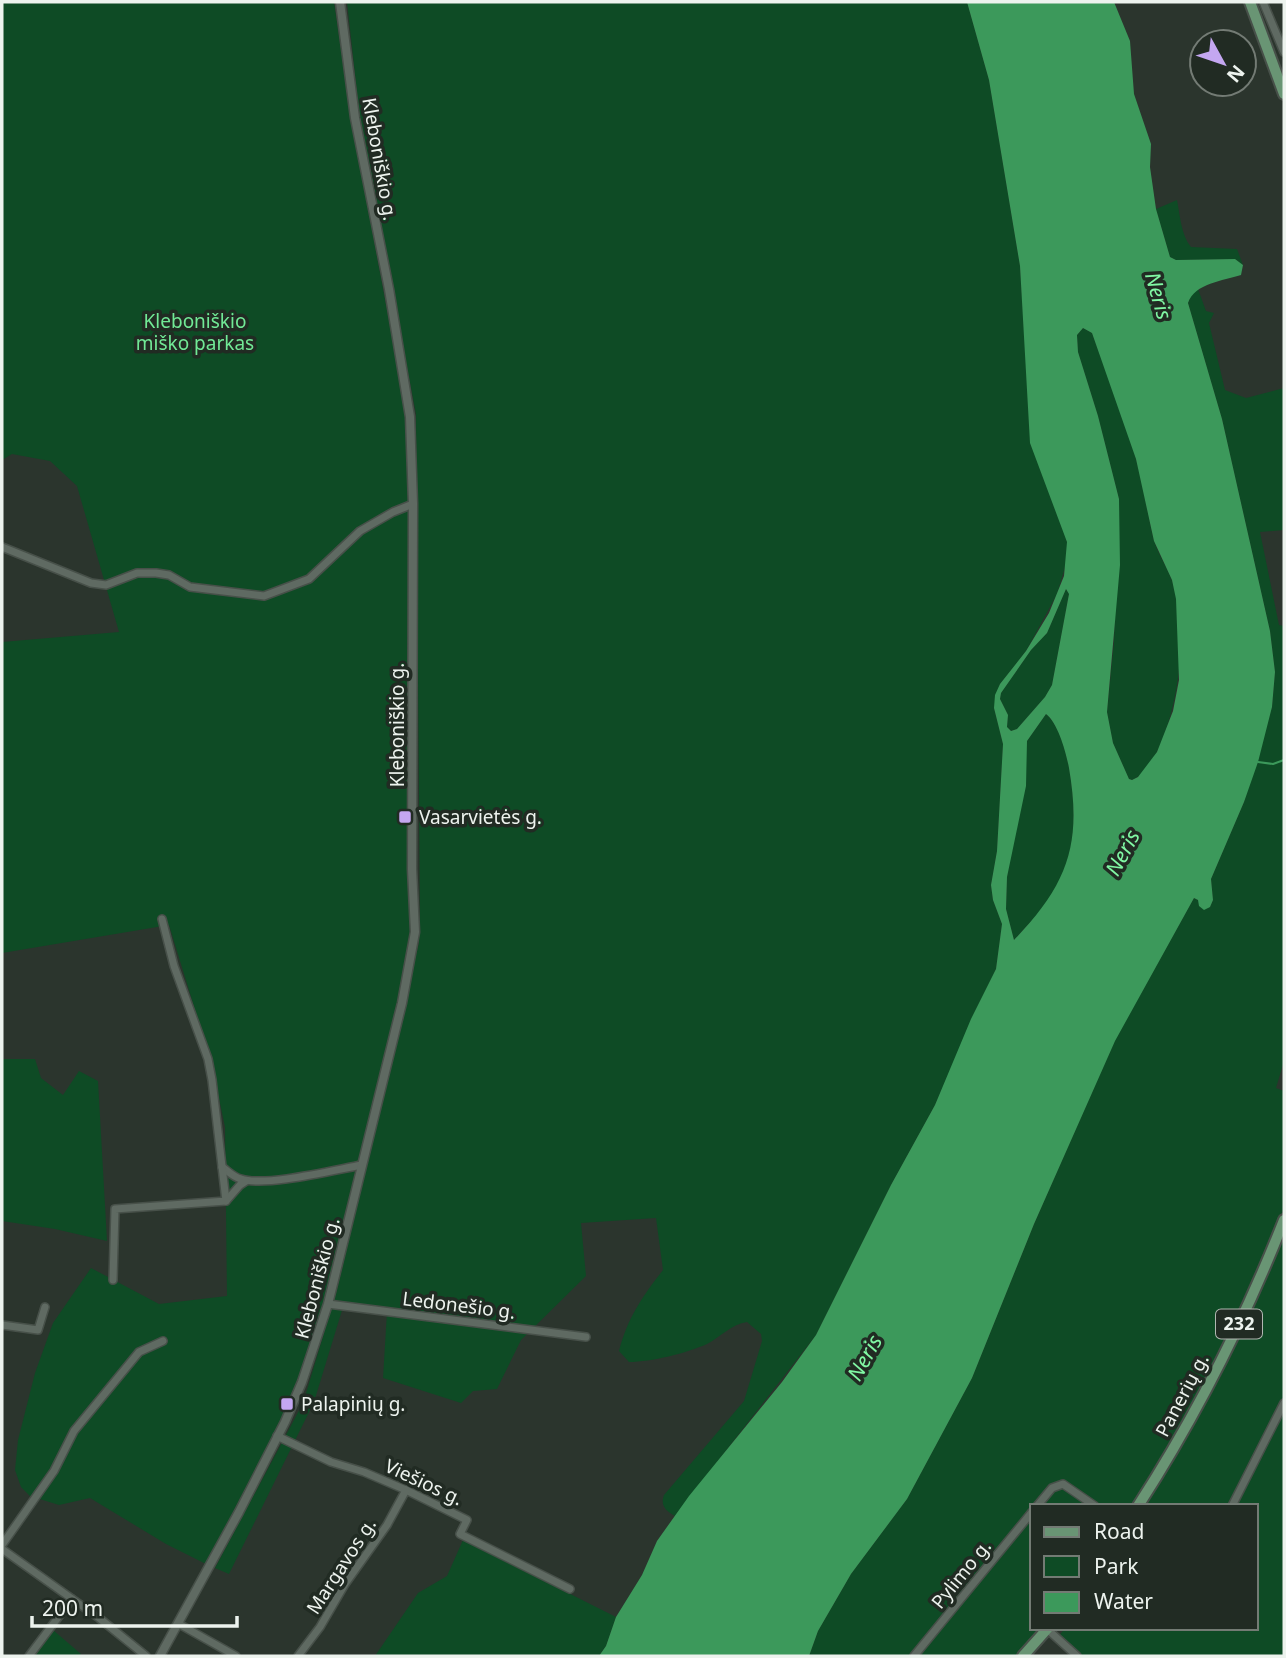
<svg xmlns="http://www.w3.org/2000/svg" width="1286" height="1658" viewBox="0 0 1286 1658" font-family="'Noto Sans',sans-serif">
<rect width="100%" height="100%" fill="#2b352d"/>
<g fill="#0e4b25">
<polygon points="2,2 334,2 351,118 407,417 410,528 412,927 399,1002 323,1306 298,1382 277,1428 206,1564 166,1544 90,1498 59,1505 30,1496 21,1487 15,1470 18,1440 35,1373 53,1323 91,1268 159,1304 227,1296 225,1127 212,1065 169,925 2,953 2,642 119,632 77,486 50,461 12,454 2,460"/>
<path d="M347 2H967L989 80 1020 266 1024 329 1067 542V560L1057 594 1026 651 1000 684 994 708 1003 744 997 851 991 885 993 900 1002 924 996 969 935 1105 891 1185 816 1335 675 1516C666 1511 660 1506 664 1495L744 1401 762 1341 761 1334 747 1322C732 1324 720 1337 707 1344 687 1353 651 1362 629 1362L619 1351C628 1317 642 1297 663 1270L656 1218 581 1223 586 1276 521 1340 497 1389 473 1391 461 1403 383 1378 387 1312 343 1307 314 1402 229 1574 215 1568 303 1403 337 1290 419 943 420 921 416 414 360 119Z"/>
<path d="M1177 200C1180 215 1181 235 1191 247L1237 249 1243 265 1235 259 1176 260 1170 257 1156 209Z"/>
<polygon points="1198,289 1206,311 1214,313 1209,323 1225,390 1246,398 1284,388 1284,530 1260,532 1279,625 1284,626 1284,1061 1276,1088 1284,1091 1284,1208 1263,1260 1233,1325 1154,1475 1134,1506 1032,1506 1032,1628 1040,1628 1015,1656 809,1656 818,1631 851,1574 907,1499 972,1378 1034,1224 1115,1040 1194,898 1210,907 1213,900 1211,879 1244,802 1272,707 1275,672 1270,631 1222,419 1188,303 1191,295"/>
<path d="M1083 328 1092 333C1107 374 1125 416 1136 459 1143 484 1147 511 1153 537 1157 553 1167 566 1172 581 1188 629 1180 698 1161 743 1155 757 1146 774 1132 780L1129 779 1113 743 1107 712 1114 643 1119 499 1098 416 1078 352 1077 335Z"/>
<polygon points="1066,589 1069,594 1052,685 1045,697 1017,729 1011,731 1007,727 1008,715 1000,699 1001,693 1031,650 1047,633"/>
<path d="M1046 714C1059 725 1066 751 1069 768 1076 808 1077 847 1058 885 1048 905 1029 923 1014 940L1006 909 1007 877 1027 741Z"/>
<polygon points="2,1059 35,1059 41,1078 63,1095 79,1071 98,1081 107,1241 55,1229 2,1221"/>
<polygon points="1284,1233 1284,1397 1230,1506 1142,1506 1230,1350"/>
<polygon points="1284,1408 1284,1656 1082,1656 1059,1636 1065,1628 1256,1628 1256,1506 1235,1506"/>
<polygon points="463,1540 616,1617 606,1646 599,1656 375,1656 418,1593 447,1576"/>
<polygon points="53,1630 81,1654 79,1656 34,1656"/>
</g>
<path fill="#3c995b" fill-rule="evenodd" d="M967 2H1114L1130 41 1134 94 1151 144 1150 167 1156 209 1170 257 1176 260 1235 259 1243 265 1241 275C1223 281 1195 283 1188 303L1222 419 1270 631 1275 672 1272 707 1258 762 1244 802 1211 879 1213 900 1210 907 1204 910 1199 906 1198 900 1194 898 1115 1041 1034 1224 972 1378 907 1499 851 1574 818 1631 809 1656H599L606 1646 616 1617 642 1575 657 1541 689 1496 782 1382 816 1335 891 1185 935 1105 971 1019 996 969 1002 924 993 900 991 885 997 851 1003 744 994 708 995 695 1000 684 1026 651 1049 613 1064 576 1067 542 1030 443 1020 266 989 80ZM1083 328 1092 333 1136 459 1154 541 1172 580 1176 599 1179 680 1173 711 1157 752 1138 777 1132 780 1129 779 1113 743 1107 712 1120 565 1119 499 1098 416 1078 352 1077 335ZM1066 589 1069 594 1052 685 1045 697 1017 729 1011 731 1007 727 1008 715 1000 699 1001 693 1031 650 1047 633ZM1046 714C1058 723 1066 752 1069 768 1082 844 1068 884 1014 940L1006 909 1007 877 1026 786 1027 741Z"/>
<g fill="none" stroke-linecap="round" stroke-linejoin="round">
<polyline stroke="#3c995b" stroke-width="2" points="1258,762 1273,764 1284,760"/>
<g stroke="#475049" stroke-width="10">
<g id="minor">
<polyline points="1263,2 1284,52"/>
<polyline points="2,547 91,583 106,585 137,573 156,573 169,575 190,587 264,596 309,579 360,531 393,512 413,504"/>
<path d="M222 1167C228 1171 233 1177 241 1179 266 1187 334 1170 362 1165"/>
<polyline points="226,1201 240,1185 246,1181"/>
<polyline points="113,1280 115,1209 226,1201 212,1080 208,1059 174,966 162,919"/>
<polyline points="328,1304 586,1337"/>
<polyline points="2,1325 38,1330 45,1307"/>
<polyline points="277,1436 331,1462 364,1472 406,1490 467,1520 460,1534 570,1589"/>
<polyline points="1037,1506 1052,1488 1063,1484 1095,1506"/>
<polyline points="1232,1506 1284,1403"/>
<polyline points="2,1545 54,1471 74,1431 139,1352 163,1341"/>
<polyline points="2,1549 99,1618 146,1656"/>
<polyline points="179,1624 236,1656"/>
<polyline points="1047,1629 1077,1656"/>
<polyline points="29,1656 72,1599"/>
<polyline points="298,1656 320,1627 345,1584 387,1525 406,1490"/>
<polyline points="914,1656 1032,1512"/>
</g>
</g>
<g stroke="#475049" stroke-width="11">
<polyline id="tertiary" points="160,1656 239,1512 285,1422 302,1382 328,1304 402,1003 415,932 412,869 413,504 410,417 389,289 355,118 340,2"/>
</g>
<g stroke="#475049" stroke-width="14">
<g id="primary">
<polyline points="1250,2 1284,94"/>
<path d="M1138 1506C1196 1416 1245 1319 1284 1220"/>
<polyline points="1023,1656 1048,1628"/>
</g>
</g>
<use href="#minor" stroke="#5f6a62" stroke-width="7"/>
<use href="#tertiary" stroke="#5f6a62" stroke-width="8"/>
<use href="#primary" stroke="#699574" stroke-width="10"/>
</g>
<g fill="#c4a7f1" stroke="#212b23" stroke-width="2.5">
<rect x="398" y="810" width="14" height="14" rx="3.5"/>
<rect x="280" y="1397" width="14" height="14" rx="3.5"/>
</g>
<g text-anchor="middle" stroke-width="7" stroke-linejoin="round" paint-order="stroke">
<rect fill="#212b23" stroke="#b0b7b1" stroke-width="2" x="1216" y="1309.5" width="46" height="29" rx="5"/>
<g font-size="18" font-weight="bold" fill="#edf3ee">
<text x="1239" y="1330">232</text>
</g>
<g font-size="19" fill="#edf3ee" stroke="#212b23">
<text transform="translate(380 159) rotate(80)" y="7">Kleboniškio g.</text>
<text transform="translate(397 725) rotate(-90)" y="7">Kleboniškio g.</text>
<text transform="translate(317 1278) rotate(-75)" y="7">Kleboniškio g.</text>
<text transform="translate(459 1305) rotate(7)" y="7">Ledonešio g.</text>
<text transform="translate(1182 1395) rotate(-62)" y="7">Panerių g.</text>
<text transform="translate(424 1482) rotate(25)" y="7">Viešios g.</text>
<text transform="translate(341 1566) rotate(-57)" y="7">Margavos g.</text>
<text transform="translate(961 1574) rotate(-51)" y="7">Pylimo g.</text>
</g>
<g font-size="19" fill="#71e996" stroke="#212b23">
<text x="195" y="328">Kleboniškio<tspan x="195" dy="22">miško parkas</tspan></text>
</g>
<g font-size="19" fill="#edf3ee" stroke="#212b23" text-anchor="start">
<text x="419" y="824">Vasarvietės g.</text>
<text x="301" y="1411">Palapinių g.</text>
</g>
<g font-size="21" font-style="italic" fill="#81f8a4" stroke="#212b23">
<text transform="translate(1158 296) rotate(74)" y="7">Neris</text>
<text transform="translate(1123 853) rotate(-62)" y="7">Neris</text>
<text transform="translate(865 1358) rotate(-61)" y="7">Neris</text>
</g>
</g>
<rect width="1286" height="1658" fill="none" stroke="#edf3ee" stroke-width="7"/>
<rect x="1030" y="1504" width="228" height="126" fill="#212b23" stroke="#737b74" stroke-width="2"/>
<rect x="1044" y="1527" width="35" height="10" fill="#699574" stroke="#737b74" stroke-width="2"/>
<text x="1094" y="1539" font-size="21" fill="#edf3ee">Road</text>
<rect x="1044" y="1556" width="35" height="21" fill="#0e4b25" stroke="#737b74" stroke-width="2"/>
<text x="1094" y="1574" font-size="21" fill="#edf3ee">Park</text>
<rect x="1044" y="1592" width="35" height="21" fill="#3c995b" stroke="#737b74" stroke-width="2"/>
<text x="1094" y="1609" font-size="21" fill="#edf3ee">Water</text>
<g transform="translate(1223 63) rotate(130)"><circle r="33" fill="#212b23" stroke="#737b74" stroke-width="2"/>
<path d="M0-5L12 26L0 18L-12 26Z" fill="#c4a7f1"/>
<text y="-10" font-size="19" font-weight="bold" text-anchor="middle" fill="#edf3ee">N</text>
</g>
<path d="M32 1616v10h205v-10" fill="none" stroke="#edf3ee" stroke-width="3.5"/>
<text x="42" y="1616" font-size="21" fill="#edf3ee" stroke="#212b23" stroke-width="5" paint-order="stroke">200 m</text>
</svg>
